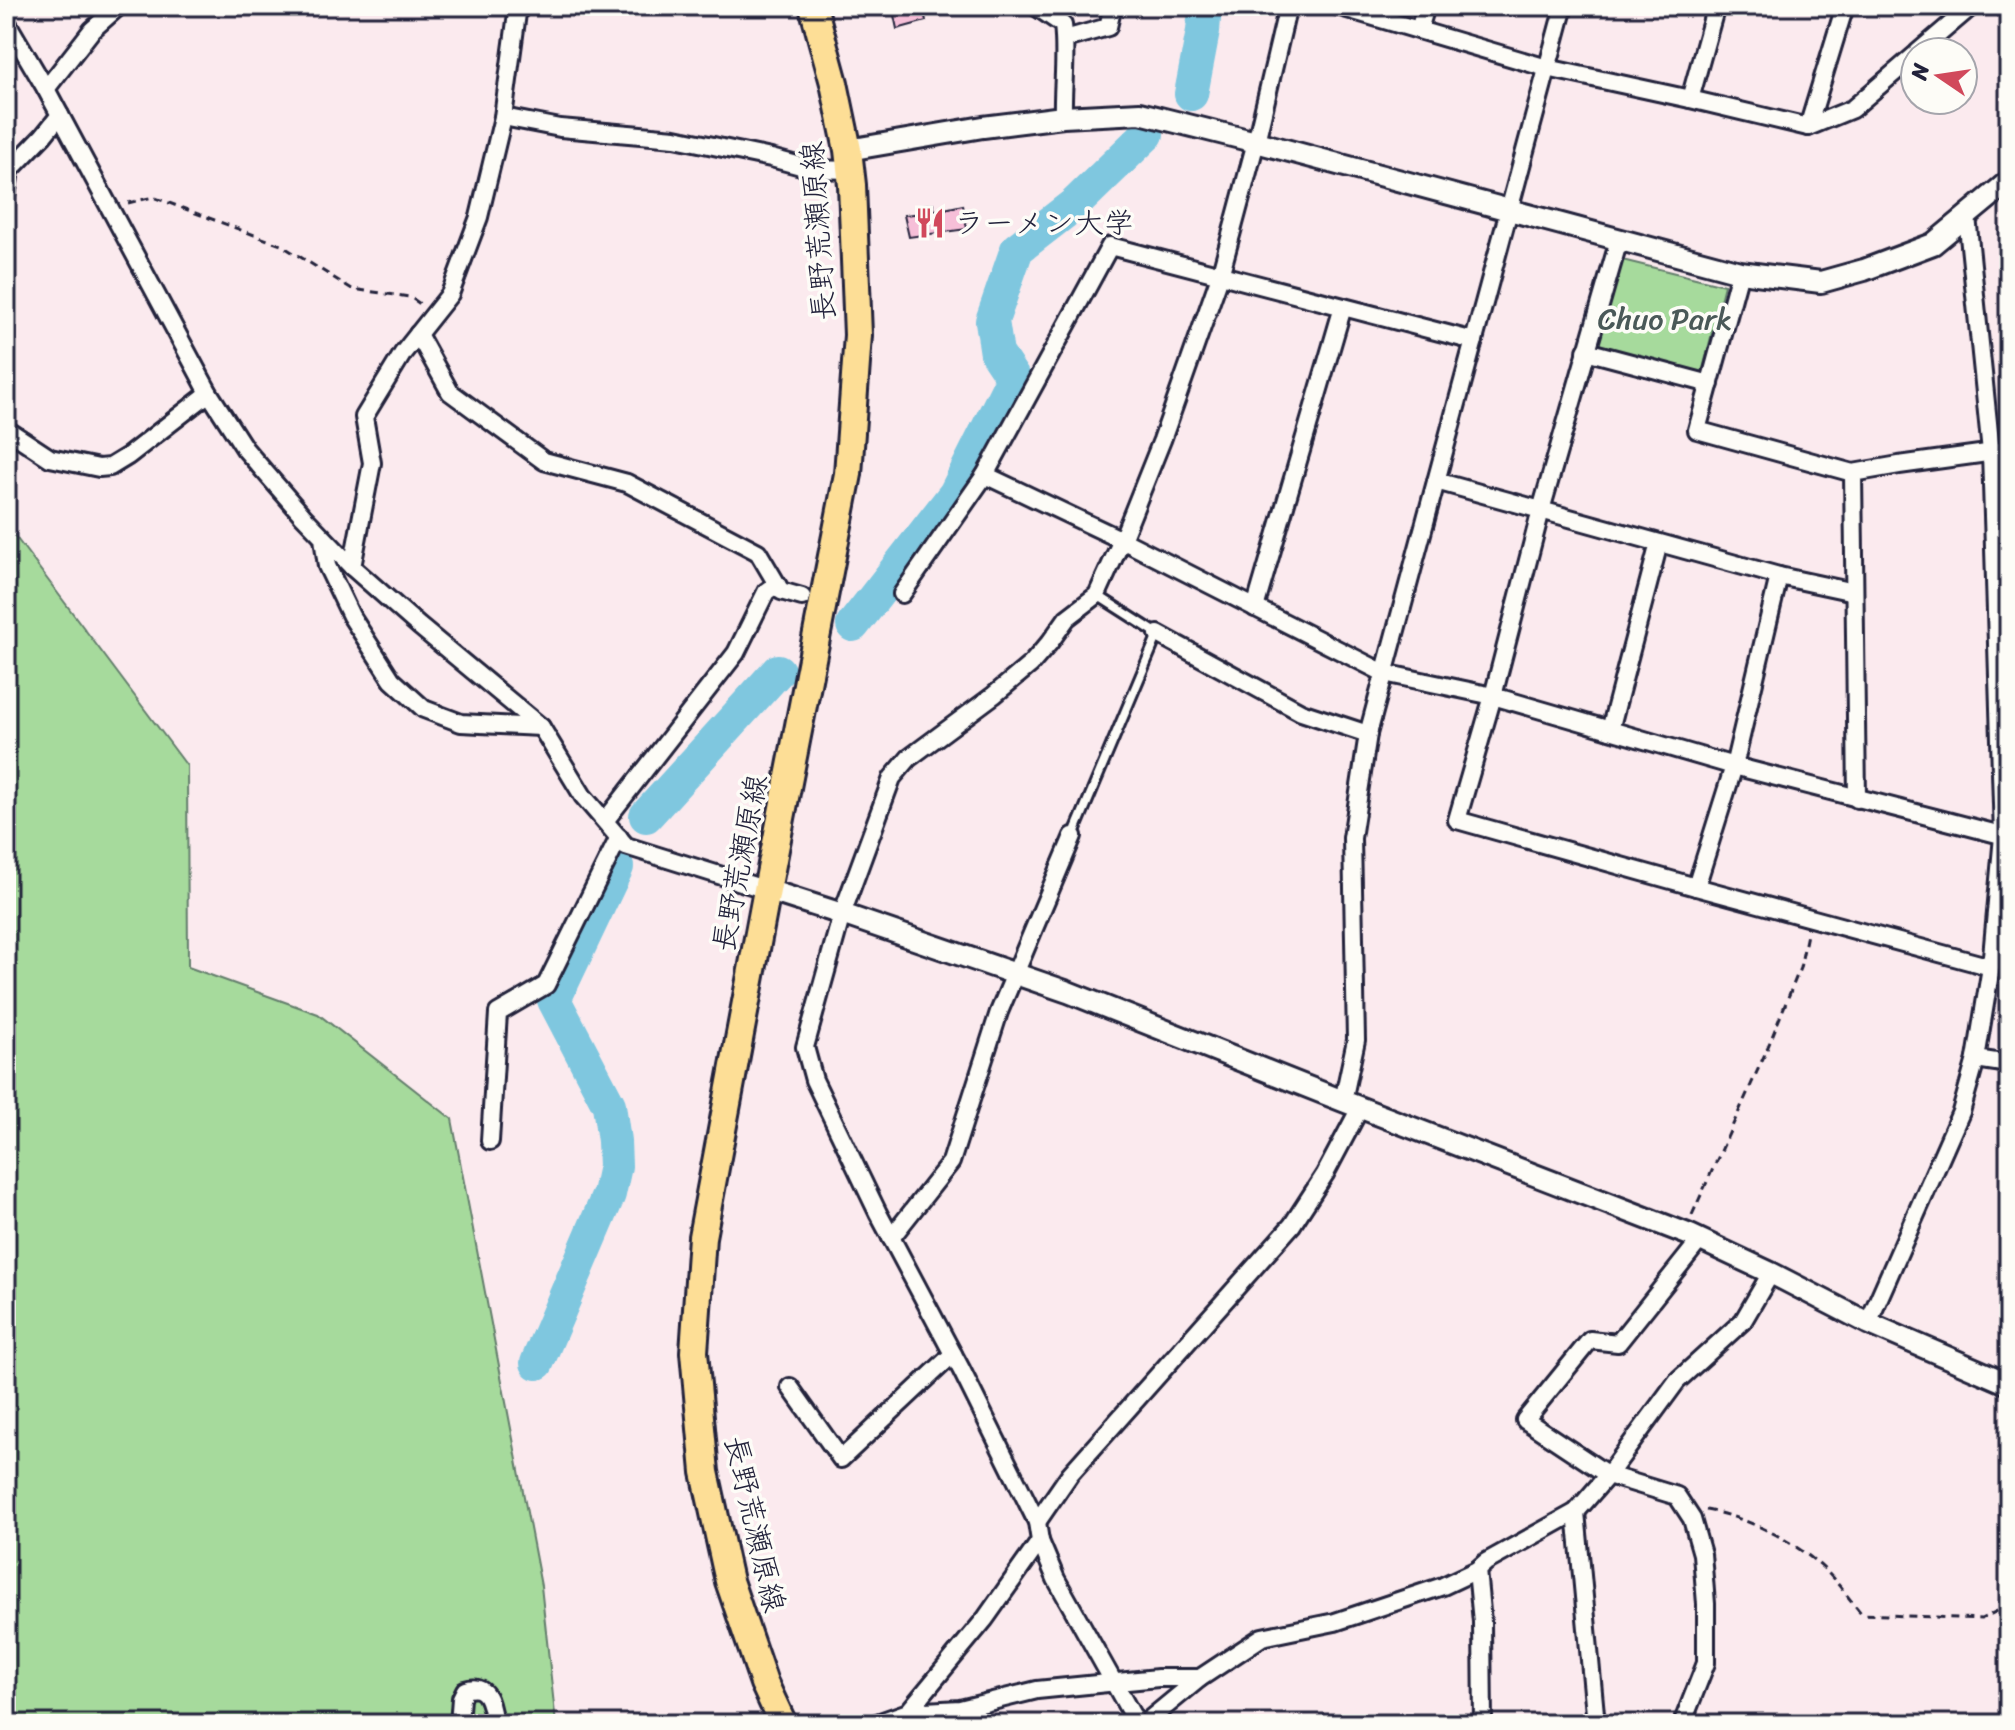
<svg xmlns="http://www.w3.org/2000/svg" width="2015" height="1730" viewBox="0 0 2015 1730" font-family="Sriracha,'Klee One',sans-serif">
<rect width="100%" height="100%" fill="#fbeaee"/>
<filter id="ink" filterUnits="userSpaceOnUse"><feTurbulence type="fractalNoise" baseFrequency=".0125" numOctaves="2"/><feDisplacementMap in="SourceGraphic" scale="16" xChannelSelector="R" yChannelSelector="G"/><feConvolveMatrix kernelMatrix="1 2 1 2 8 2 1 2 1" color-interpolation-filters="sRGB"/></filter>
<g filter="url(#ink)">
<g fill="#a6da9c" stroke="#647e6c" stroke-width="2">
<polygon points="1610,257 1724,285 1701,377 1594,349"/>
<polygon points="6,524 187,766 188,967 318,1014 452,1119 541,1586 556,1724 6,1724"/>
</g>
<g fill="none" stroke-linecap="round" stroke-linejoin="round">
<g stroke="#7fc7df" stroke-width="34">
<polyline points="1191,94 1203,31 1205,6"/>
<polyline points="853,625 955,494 1013,378 997,354 992,321 1017,249 1075,204 1147,134"/>
<polyline points="646,816 778,671"/>
<polyline points="537,1363 609,1194 615,1166 614,1141 609,1105 554,1000 617,867"/>
</g>
</g>
<g fill="#f6bfd8" stroke="#22223b" stroke-width="2">
<polygon points="892,6 923,6 926,21 897,29"/>
<polygon points="933,204 935,211 963,205 967,229 909,237 904,215 922,213 922,205"/>
</g>
<g fill="none" stroke-linecap="round" stroke-linejoin="round">
<g stroke="#22223b" stroke-width="14">
<polyline id="service" points="1073,836 1158,634 1097,595"/>
</g>
<g stroke="#22223b" stroke-width="22">
<g id="minor">
<path d="M1035 6 1063 25C1067 56 1062 86 1063 117"/>
<polyline points="1337,6 1547,68 1690,99 1808,127 1845,6"/>
<polyline points="6,21 46,89 209,393 245,449 303,516 352,567 419,626 541,727 583,796 626,846 767,890"/>
<polyline points="1419,30 1426,6"/>
<polyline points="1065,39 1108,27 1113,6"/>
<polyline points="1918,52 1972,6"/>
<polyline points="46,89 92,30 119,6"/>
<polyline points="1690,99 1716,6"/>
<polyline points="503,117 560,128 675,138 771,158 812,169 850,170"/>
<polyline points="1808,127 1852,109 1915,55"/>
<polyline points="6,171 10,170 43,136 60,115"/>
<polyline points="6,197 10,170"/>
<polyline points="1619,240 1541,510 1493,696 1457,820 1696,887 1991,967"/>
<polyline points="1740,272 1697,430 1853,473"/>
<polyline points="418,334 450,392 544,461 627,483 758,552 781,591 802,597"/>
<polyline points="1586,351 1710,384"/>
<polyline points="6,429 50,458 99,468 110,467 128,456 209,393"/>
<polyline points="985,475 1122,540 1384,673 1493,696 1734,766 2009,837"/>
<polyline points="1436,481 1779,576 1854,592"/>
<polyline points="323,538 327,566 351,616 392,680 424,709 461,723 541,727"/>
<polyline points="352,567 372,463 364,417 403,353 450,294 479,217 503,117 518,6"/>
<polyline points="902,594 985,475 1110,246 1474,341"/>
<polyline points="1255,608 1343,307"/>
<polyline points="1158,634 1301,712 1368,734"/>
<polyline points="1610,730 1659,543"/>
<polyline points="1857,799 1853,473 1899,465 2009,450"/>
<polyline points="605,821 736,653 766,592 777,584"/>
<polyline points="1696,887 1734,766 1779,576"/>
<polyline points="1976,1059 2009,1064"/>
<polyline points="1343,1101 1356,1040 1352,838 1368,734 1564,6"/>
<polyline points="490,1141 498,1013 546,985 619,837"/>
<polyline points="891,1238 951,1162 999,1012 1073,836"/>
<polyline points="1868,1323 1961,1112 1976,1059 1991,967 2003,836 1991,452 1967,216"/>
<polyline points="790,1387 841,1459 953,1354"/>
<polyline points="1576,1512 1596,1724"/>
<polyline points="1037,1522 1070,1474 1292,1225 1325,1174 1360,1108"/>
<polyline points="1477,1570 1482,1622 1483,1724"/>
<polyline points="908,1712 985,1619 1040,1541"/>
<path d="M459 1724 461 1698 465 1690C489 1682 491 1706 494 1724"/>
<polyline points="874,1724 908,1712 960,1709 1037,1690 1158,1678 1200,1678"/>
<polyline points="1137,1724 1056,1579 1040,1541 1037,1522 961,1369 878,1213 814,1080 805,1047 842,914 892,778 909,758 994,695 1031,664 1050,642 1067,618 1097,595 1122,540 1162,440 1220,276 1256,142 1288,6"/>
<polyline points="1144,1724 1200,1678 1262,1637 1335,1622 1443,1586 1477,1570 1486,1562 1576,1512 1608,1475 1677,1381 1743,1321 1771,1273"/>
<polyline points="1682,1724 1706,1663 1706,1604 1702,1554 1692,1519 1677,1496 1608,1475 1525,1420 1590,1340 1618,1343 1700,1240"/>
</g>
</g>
<g stroke="#22223b" stroke-width="26">
<g id="tertiary">
<polyline points="848,150 983,127 1063,117 1140,113 1256,142 1740,272 1821,282 1864,270 1933,244 2009,181"/>
<polyline points="767,890 842,914 1068,992 1343,1101 1690,1235 1771,1273 1868,1323 2009,1384"/>
</g>
</g>
<g stroke="#22223b" stroke-width="32">
<polyline id="primary" points="783,1724 764,1683 729,1581 705,1472 694,1352 702,1237 767,890 848,474 858,335 852,185 848,150 834,83 813,6"/>
</g>
<g stroke="#22223b" stroke-width="3" stroke-dasharray="8 6" stroke-linecap="butt">
<polyline points="128,203 153,197 281,245 352,289 410,297 420,304"/>
<polyline points="1692,1215 1765,1054 1800,968 1807,934"/>
<path d="M1706 1510C1748 1518 1790 1538 1822 1567 1837 1581 1849 1599 1862 1614L1981 1619 2009 1605"/>
</g>
<use href="#service" stroke="#fdfcf7" stroke-width="8"/>
<use href="#minor" stroke="#fdfcf7" stroke-width="16"/>
<use href="#tertiary" stroke="#fdfcf7" stroke-width="20"/>
<use href="#primary" stroke="#fdde96" stroke-width="26"/>
</g>
</g>
<defs>
<g id="restaurant-bare" transform="scale(2.4)"><path d="M-5-6h1v4h1v-4h1v4h1v-4h1v5L-1.5 .5V6h-2V.5L-5-1ZM5-6V6H3V1.5H1.5Q1.5-4 5-6Z" fill="#d1495b" stroke="#fdfcf7" stroke-width="2.5" paint-order="stroke"/></g>
</defs>
<g fill-rule="evenodd">
<use href="#restaurant-bare" x="930" y="223"/>
</g>
<g text-anchor="middle" stroke-width="7" stroke-linejoin="round" paint-order="stroke">
<g font-size="30" fill="#22223b" stroke="#fdfcf7" text-anchor="start">
<text x="954" y="233">ラーメン大学</text>
</g>
<g font-size="30" fill="#22223b" stroke="#fdfcf7">
<text transform="translate(818 231) rotate(-94)" y="10">長野荒瀬原線</text>
<text transform="translate(740 863) rotate(-79)" y="10">長野荒瀬原線</text>
<text transform="translate(755 1524) rotate(77)" y="10">長野荒瀬原線</text>
</g>
<g font-size="30" fill="#4a5958" stroke="#fdfcf7">
<text x="1665" y="329">Chuo Park</text>
</g>
</g>
<rect width="2015" height="1730" fill="none" stroke="#fdfcf7" stroke-width="32"/>
<rect x="16" y="16" width="1983" height="1698" fill="none" stroke="#22223b" stroke-width="3" filter="url(#ink)"/>
<g transform="translate(1939 76) rotate(283)"><circle r="38" fill="#fdfcf7" stroke="#a5a5ac" stroke-width="2"/>
<path d="M0-6L14 30L0 20L-14 30Z" fill="#d1495b"/>
<text y="-12" font-size="22" font-weight="bold" text-anchor="middle" fill="#22223b">N</text>
</g>
</svg>
